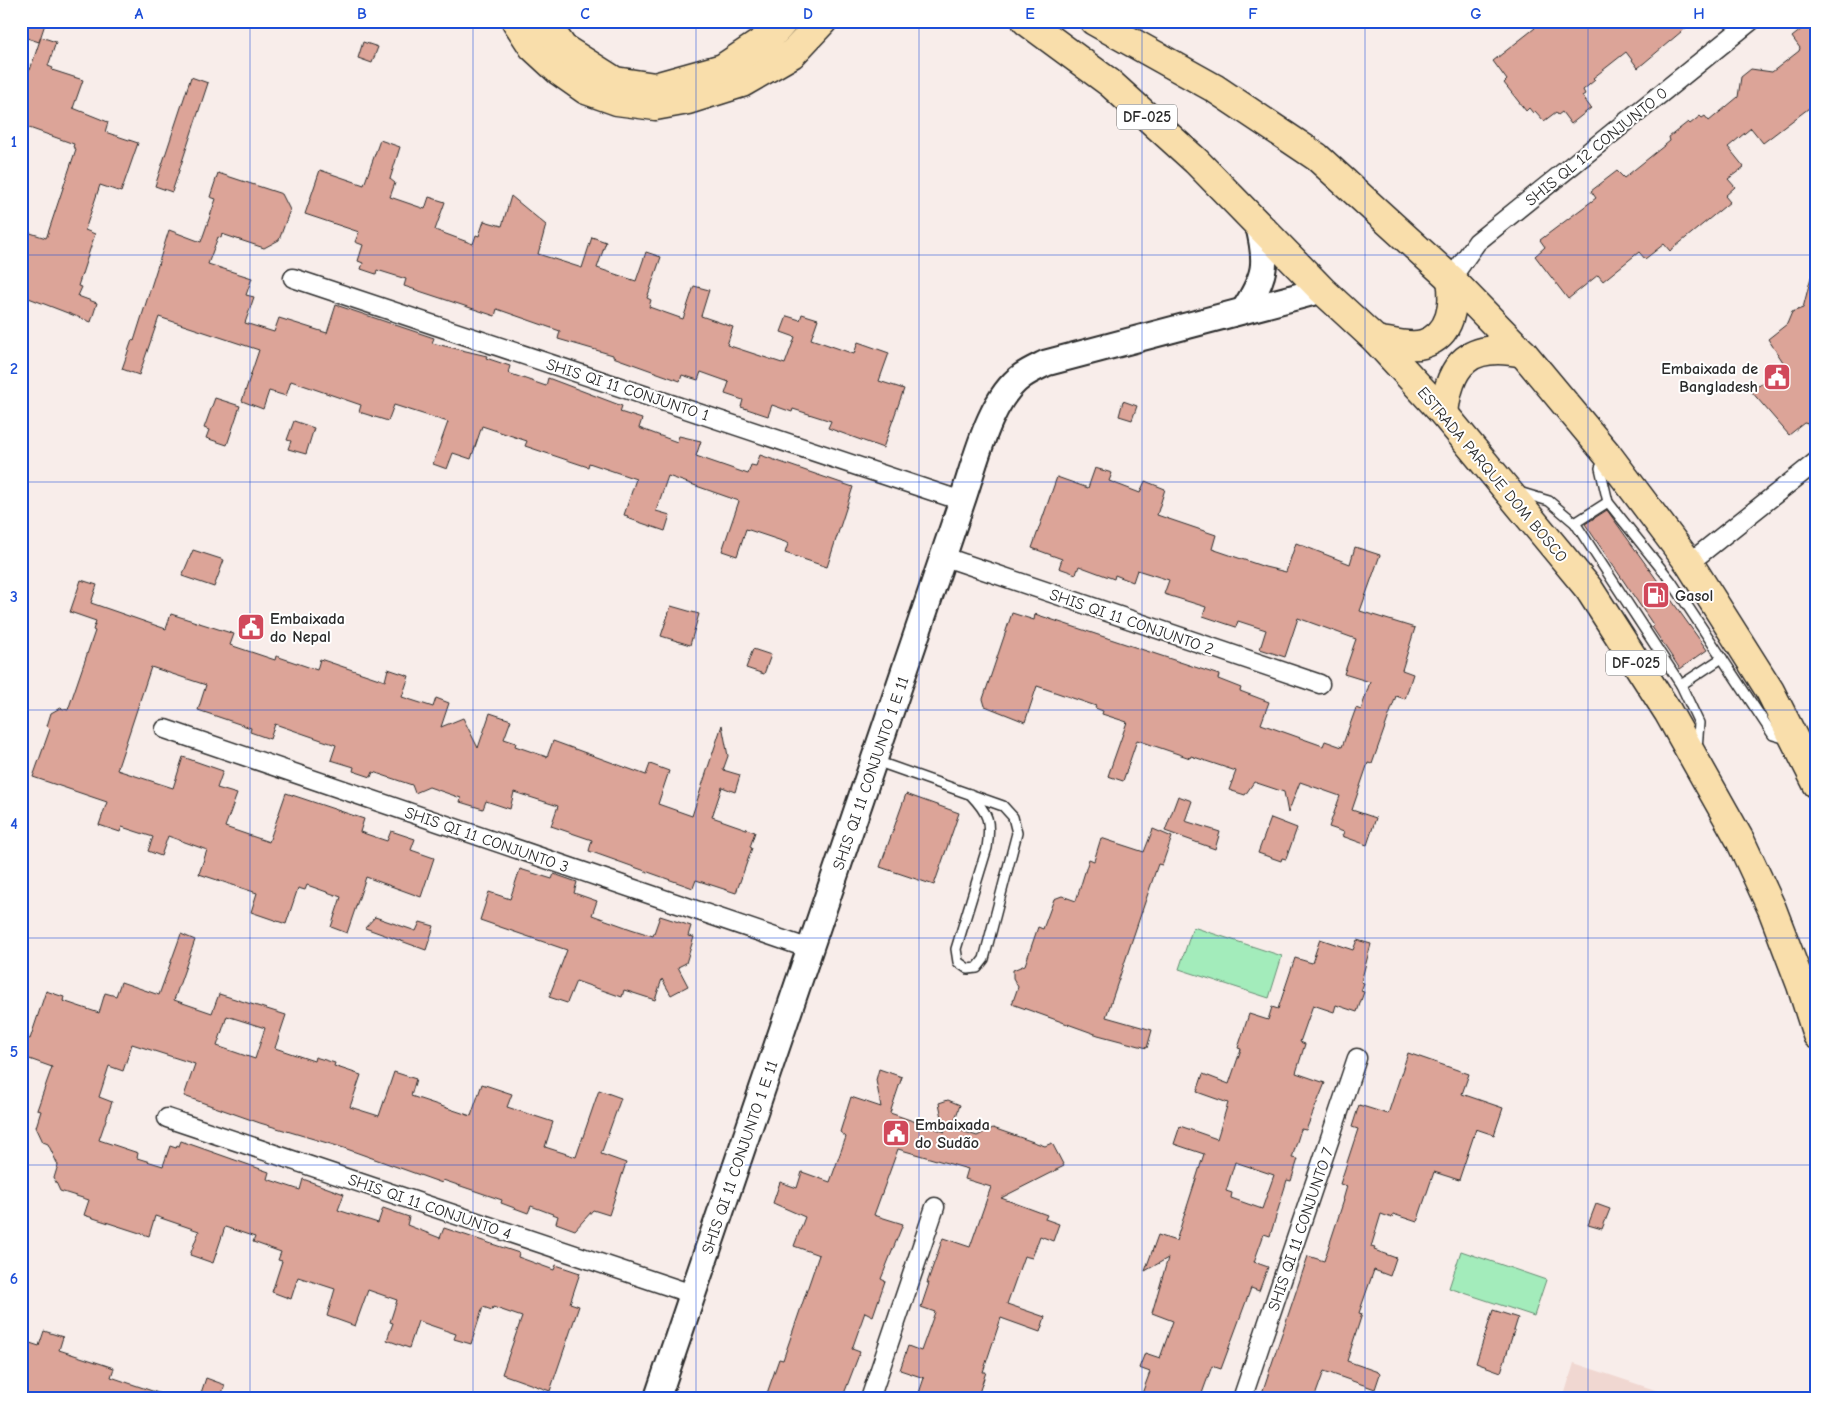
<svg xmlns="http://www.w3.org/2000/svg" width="1838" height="1420" viewBox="0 0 1838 1420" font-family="'Comic Neue',sans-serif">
<rect width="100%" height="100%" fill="#f8edea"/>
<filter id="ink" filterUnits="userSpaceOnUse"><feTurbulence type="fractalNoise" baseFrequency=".02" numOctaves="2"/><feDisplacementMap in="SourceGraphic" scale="10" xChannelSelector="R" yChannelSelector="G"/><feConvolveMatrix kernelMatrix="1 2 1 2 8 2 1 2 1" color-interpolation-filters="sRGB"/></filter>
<g filter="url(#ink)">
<polygon fill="#f0d7d1" points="1574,1363 1682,1399 1563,1399"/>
<g fill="#a3ecbb" stroke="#678c73">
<polygon points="1193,927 1282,956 1269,998 1179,969"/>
<polygon points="1461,1251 1546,1280 1534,1316 1449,1288"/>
</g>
<g fill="#dca498" stroke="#2b2b2b" fill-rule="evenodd">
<polygon points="21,21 46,21 39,42 21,36"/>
<polygon points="1530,21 1694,21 1638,68 1626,52 1593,78 1595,80 1583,90 1585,94 1582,96 1591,108 1571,124 1562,112 1558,115 1556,112 1544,121 1535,111 1533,113 1529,108 1526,111 1504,83 1507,80 1493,61 1535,28"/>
<polygon points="1812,21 1817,21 1817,102 1763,143 1751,128 1728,147 1744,167 1728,179 1735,187 1725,196 1730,202 1670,251 1664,244 1645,259 1639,252 1603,281 1598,275 1568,299 1535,256 1545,247 1540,240 1596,198 1591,191 1617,171 1624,178 1670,141 1669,137 1688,122 1690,124 1700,116 1702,118 1705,116 1709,121 1738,97 1741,77 1751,69 1772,72 1799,51 1800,48 1792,37"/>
<polygon points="41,37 56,42 48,66 53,68 52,70 83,80 73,108 108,122 105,132 138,143 121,192 100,185 85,230 95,234 78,286 82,287 78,296 97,303 91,322 21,295 21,230 46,238 47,236 76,149 73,147 74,144 21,125 21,67 30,70"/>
<polygon points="363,42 378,47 372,63 358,58"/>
<polygon points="191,77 208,83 172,192 155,186"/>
<polygon points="380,140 400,147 390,179 395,183 390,197 425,209 429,197 445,202 435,230 473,244 476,235 479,236 484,221 502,226 511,196 546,225 538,254 582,268 592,237 606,242 597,268 636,281 646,252 661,257 647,298 651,300 649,307 683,319 694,286 709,290 701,316 733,327 727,345 785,364 795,337 781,332 787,316 800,320 802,314 818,319 811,339 854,354 858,342 889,353 879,381 904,389 883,448 828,428 831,421 793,409 792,412 772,405 768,416 741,407 743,400 725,394 729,382 701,372 698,380 682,375 680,381 613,357 613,355 558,339 560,331 497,309 495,316 404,286 406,279 377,270 376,274 361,269 363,263 358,261 363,245 355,242 359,232 305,214 320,170 364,185"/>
<polygon points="218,173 282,194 290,210 279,240 264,248 222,234 221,238 218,237 208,264 252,278 246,295 254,297 245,323 274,332 279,318 327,333 336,305 434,338 432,343 487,356 486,358 510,366 508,373 546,386 548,378 622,406 620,412 642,419 639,428 677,442 679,436 701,441 696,456 748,474 751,465 756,466 760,455 853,487 827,567 785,553 788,544 785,542 746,529 737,556 722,551 739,501 668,476 656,511 670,515 665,531 627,518 628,516 624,515 636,479 589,463 588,467 525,446 527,441 482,426 471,459 453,453 447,469 433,464 448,422 394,405 388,421 359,412 361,405 291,381 286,396 269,391 263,409 242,401 259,350 159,317 139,375 122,369 132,340 134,341 169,230 201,242 216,199 210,197"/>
<polygon points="1811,277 1817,277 1817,426 1804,423 1789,435 1751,391 1785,365 1768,339 1787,324 1792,312 1803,308"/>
<polygon points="215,398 240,406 227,445 206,438 209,430 204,428"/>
<polygon points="1123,401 1137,406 1132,420 1119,416"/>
<polygon points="294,421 314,428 306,454 288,449 291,441 287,440"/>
<polygon points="1095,468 1112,473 1109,481 1140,493 1145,481 1165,489 1157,515 1216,535 1212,549 1265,567 1286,572 1296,543 1350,564 1355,547 1380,555 1360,611 1415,628 1402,670 1413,674 1405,699 1396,696 1372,764 1368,763 1352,810 1376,818 1367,845 1342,836 1344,832 1329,827 1340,796 1300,782 1288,813 1284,792 1254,782 1245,795 1229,790 1236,771 1191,756 1190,758 1137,740 1123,781 1108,776 1127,722 1102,714 1103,711 1095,708 1096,706 1037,686 1025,722 985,706 983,699 1012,613 1034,620 1035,614 1219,675 1218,679 1241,688 1240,691 1269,702 1261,724 1323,746 1325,741 1342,747 1356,708 1361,710 1370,682 1344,674 1356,639 1298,618 1285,657 1260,649 1266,630 1238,621 1236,627 1203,616 1206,607 1164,594 1169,580 1137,570 1133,582 1115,575 1114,579 1079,566 1076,574 1059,568 1062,559 1032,548 1057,477 1088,488"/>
<polygon points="1607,510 1707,650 1680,669 1652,627 1654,626 1585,524"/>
<polygon points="193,550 224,560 214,587 182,576"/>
<polygon points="81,580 97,585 91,603 166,629 171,614 234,634 230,645 275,660 276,656 317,670 320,659 385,681 388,669 409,676 402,697 433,707 436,698 449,703 441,727 463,718 478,748 490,713 511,720 504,739 516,743 515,746 547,757 553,741 646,775 650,764 669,771 658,804 692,816 722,725 728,756 723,770 740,775 735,792 722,787 712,817 755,832 750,847 752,848 736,893 696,880 693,888 589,851 592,840 551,826 558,806 514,792 510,809 486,801 483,809 460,802 461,798 429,787 415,793 412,785 373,772 371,777 353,771 354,767 331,760 336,745 275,724 270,739 250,732 251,728 198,710 206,685 151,667 117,770 173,788 183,757 223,771 217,788 237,794 225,827 269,842 286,793 364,819 360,832 387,841 391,831 415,839 411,850 434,858 421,897 366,877 347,933 331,927 341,897 307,885 305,890 298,888 286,924 251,912 257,893 199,874 207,850 168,836 161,856 148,851 153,837 122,827 120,832 99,825 107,802 33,777 50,729 47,726 51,713 60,708 68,710 95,631 93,630 96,621 70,612"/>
<polygon points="671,606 699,614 690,645 661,636"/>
<polygon points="753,649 771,655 764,674 746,668"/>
<polygon points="906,794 959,813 934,885 880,867"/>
<polygon points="1178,796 1192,801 1185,821 1220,832 1215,849 1165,831"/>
<polygon points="1271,818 1297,828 1286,859 1282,858 1281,861 1258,853"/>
<polygon points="1153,829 1172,837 1162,865 1158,864 1106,1017 1152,1030 1147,1048 1098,1035 1012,1004 1018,987 1013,978 1013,970 1025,965 1038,927 1043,929 1054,899 1062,896 1076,901 1089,859 1094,861 1101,838 1144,852"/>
<polygon points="520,869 552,879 554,874 577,882 574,893 597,901 592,915 631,929 653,936 660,916 691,926 688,936 694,937 686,963 678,967 688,986 671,995 662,979 655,1000 624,990 622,997 576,981 567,1003 549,997 567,950 480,920 489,892 510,899"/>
<polygon points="375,917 416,931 420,922 434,926 426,950 365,928"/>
<path d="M181 934 195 940 174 1000 212 1013 219 994 286 1015 275 1048 314 1061 315 1057 335 1063 334 1066 361 1075 350 1107 379 1116 394 1072 416 1079 411 1096 471 1116 482 1084 512 1094 507 1107 553 1122 545 1147 576 1157 599 1090 621 1098 601 1154 626 1163 609 1215 593 1210 575 1230 556 1223 558 1216 531 1206 528 1213 501 1203 502 1200 443 1180 442 1183 344 1148 260 1123 184 1096 195 1064 132 1044 123 1071 109 1066 99 1097 112 1102 99 1140 138 1153 137 1158 163 1166 170 1146 176 1148 177 1145 179 1146 181 1141 269 1172 267 1179 300 1190 303 1179 344 1194 338 1210 378 1223 383 1208 409 1217 407 1225 440 1238 444 1228 519 1253 518 1257 554 1270 556 1265 580 1273 570 1303 579 1306 550 1391 502 1374 522 1317 493 1307 492 1310 483 1307 471 1344 454 1339 456 1334 418 1321 409 1348 387 1340 393 1323 390 1322 397 1300 368 1290 355 1326 327 1316 335 1289 298 1277 291 1299 272 1292 282 1261 278 1260 281 1252 253 1242 255 1237 225 1227 213 1263 190 1255 199 1231 155 1216 149 1236 84 1215 89 1200 60 1191 54 1178 58 1165 48 1144 43 1142 36 1127 41 1111 37 1110 52 1067 21 1056 25 1037 30 1039 46 991 64 997 63 1001 99 1013 105 993 116 996 121 982 159 995ZM227 1016 265 1028 255 1059 217 1046Z"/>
<path d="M1320 939 1353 950 1357 940 1371 944 1361 982 1364 983 1361 991 1364 992 1357 1012 1336 1005 1334 1012 1313 1005 1300 1042 1305 1044 1296 1073 1325 1083 1306 1130 1301 1129 1292 1158 1298 1159 1291 1181 1287 1180 1270 1236 1264 1234 1254 1262 1268 1267 1259 1291 1251 1288 1221 1369 1212 1366 1200 1399H1140L1150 1372 1139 1368 1145 1353 1160 1358 1173 1321 1152 1313 1168 1258 1145 1271 1158 1235 1176 1241 1204 1154 1174 1144 1180 1126 1217 1139 1228 1103 1197 1092 1203 1074 1229 1084 1241 1049 1238 1048 1249 1014 1268 1020 1272 1007 1278 1009 1295 958 1312 963ZM1235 1162 1274 1175 1262 1209 1231 1198 1232 1193 1226 1191Z"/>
<polygon points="1408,1053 1469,1074 1462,1094 1503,1108 1494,1135 1476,1129 1459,1180 1434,1172 1417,1222 1393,1214 1392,1218 1381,1214 1371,1247 1375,1248 1374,1250 1396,1258 1390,1276 1374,1270 1359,1313 1362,1314 1347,1361 1378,1372 1380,1374 1375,1389 1324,1371 1314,1399 1260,1399 1308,1256 1324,1261 1344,1200 1343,1200 1347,1186 1340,1184 1358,1129 1352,1127 1359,1105 1388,1114"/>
<polygon points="879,1069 902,1077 890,1113 945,1132 939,1103 948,1100 960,1105 952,1128 977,1136 993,1128 1045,1146 1052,1143 1064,1166 1001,1198 1047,1215 1045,1219 1059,1224 1053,1241 1040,1236 1032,1258 1024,1256 1007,1304 1045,1317 1040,1332 1001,1318 983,1372 986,1372 977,1399 917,1399 924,1378 900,1370 908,1346 921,1351 935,1312 921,1307 929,1283 927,1283 943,1238 970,1247 991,1187 965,1179 968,1169 898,1149 874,1215 903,1224 881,1279 885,1281 873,1316 865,1312 852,1349 860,1352 842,1399 765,1399 779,1359 783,1360 819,1255 794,1246 805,1217 773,1203 780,1182 797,1188 802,1172 830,1182 846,1137 840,1132 851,1097 881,1107 876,1080"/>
<polygon points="1596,1204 1610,1209 1602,1229 1588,1225"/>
<polygon points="1493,1310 1518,1318 1501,1372 1476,1363"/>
<polygon points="44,1331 63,1337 59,1350 114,1368 111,1377 167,1396 167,1399 21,1399 21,1340 39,1346"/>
<polygon points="206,1378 225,1385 220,1399 199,1399"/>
</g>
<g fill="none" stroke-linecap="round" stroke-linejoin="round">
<g stroke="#2b2b2b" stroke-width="12">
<g id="lane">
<polyline points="1605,458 1600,468 1608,502 1671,581 1773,735 1787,739"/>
<polyline points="1519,492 1549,501 1575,523 1681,685 1699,723 1697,749"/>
<polyline points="1575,523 1608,502"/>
<polyline points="1681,685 1722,658"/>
<path d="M876 761 1003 806 1013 817 1017 833 984 959 977 968 968 969 958 962 956 949 987 848C991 821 989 814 970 794"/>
</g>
</g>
<g stroke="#2b2b2b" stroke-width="21">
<g id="street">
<polyline points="293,278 962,501"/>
<polyline points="1451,279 1477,242 1751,21"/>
<polyline points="945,557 1320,684"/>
<polyline points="1689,563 1817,461"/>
<polyline points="165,729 810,949"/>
<polyline points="167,1118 692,1294"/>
<polyline points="870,1399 935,1207"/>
<polyline points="1242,1399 1357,1058"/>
</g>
</g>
<g stroke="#2b2b2b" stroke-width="29">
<g id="secondary">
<path d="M1244 310C1266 276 1268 263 1258 224"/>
<path d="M657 1399 962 501C975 464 989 399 1022 376 1029 371 1038 367 1046 363L1322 290"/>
</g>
</g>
<g stroke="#2b2b2b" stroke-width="31">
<g id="primary">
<polyline points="516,21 533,47 559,71 586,90 617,101 655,106 688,100 742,83 792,54 823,21"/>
<polyline points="544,21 563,48 615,81 655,87 723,68 771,36 784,21"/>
<polyline points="1026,21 1110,83 1196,161 1322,290 1376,340 1444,414 1589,589 1668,712 1740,840 1772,909 1801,985 1817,1035"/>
<polyline points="1094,21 1214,88 1317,157 1451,279 1523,353 1607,454 1689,563 1770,691 1817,784"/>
<path d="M1376 340C1390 342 1409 348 1423 344 1452 335 1455 304 1451 279"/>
<path d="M1444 414C1449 362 1470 342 1523 353"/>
</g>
</g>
<use href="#lane" stroke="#fff" stroke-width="9"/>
<use href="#street" stroke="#fff" stroke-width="18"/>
<use href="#secondary" stroke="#fff" stroke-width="25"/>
<use href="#primary" stroke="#f9deab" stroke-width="28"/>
</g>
</g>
<path fill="none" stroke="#1d4ed8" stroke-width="1" stroke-opacity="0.55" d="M250 21V1399M473 21V1399M696 21V1399M919 21V1399M1142 21V1399M1365 21V1399M1588 21V1399M21 255H1817M21 482H1817M21 710H1817M21 938H1817M21 1165H1817"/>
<defs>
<g id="civic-square" transform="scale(1.4375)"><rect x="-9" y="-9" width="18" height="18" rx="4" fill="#d1495b" stroke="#fff"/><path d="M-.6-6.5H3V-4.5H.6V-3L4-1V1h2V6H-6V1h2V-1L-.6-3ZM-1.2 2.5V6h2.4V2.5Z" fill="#fff"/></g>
<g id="fuel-square" transform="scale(1.4375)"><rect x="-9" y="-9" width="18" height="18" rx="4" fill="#d1495b" stroke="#fff"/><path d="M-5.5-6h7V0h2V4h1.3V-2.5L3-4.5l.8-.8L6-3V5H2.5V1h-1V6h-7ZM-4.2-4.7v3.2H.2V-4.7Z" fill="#fff"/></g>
</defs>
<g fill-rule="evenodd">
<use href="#civic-square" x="1777" y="377"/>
<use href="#fuel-square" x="1656" y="595"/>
<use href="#civic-square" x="251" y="627"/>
<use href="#civic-square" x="896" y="1133"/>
</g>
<g text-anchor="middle" stroke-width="4" stroke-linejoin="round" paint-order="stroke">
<g fill="#fff" stroke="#6b6b6b" stroke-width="1">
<rect x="1117" y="104.5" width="60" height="25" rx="4"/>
<rect x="1606" y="650.5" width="60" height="25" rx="4"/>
</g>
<g font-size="15" font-weight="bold" fill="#2b2b2b">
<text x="1147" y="122">DF-025</text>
<text x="1636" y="668">DF-025</text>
</g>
<g font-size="16" fill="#2b2b2b" stroke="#fff">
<text transform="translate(1596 146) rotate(-39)" y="6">SHIS QL 12 CONJUNTO 0</text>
<text transform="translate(628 389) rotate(18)" y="6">SHIS QI 11 CONJUNTO 1</text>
<text transform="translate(1493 474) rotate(50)" y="6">ESTRADA PARQUE DOM BOSCO</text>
<text transform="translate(1132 621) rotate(19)" y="6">SHIS QI 11 CONJUNTO 2</text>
<text transform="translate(870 773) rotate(-71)" y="6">SHIS QI 11 CONJUNTO 1 E 11</text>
<text transform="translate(487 839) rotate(19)" y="6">SHIS QI 11 CONJUNTO 3</text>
<text transform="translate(739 1157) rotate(-71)" y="6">SHIS QI 11 CONJUNTO 1 E 11</text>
<text transform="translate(430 1206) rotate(19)" y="6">SHIS QI 11 CONJUNTO 4</text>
<text transform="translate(1300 1229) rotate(-71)" y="6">SHIS QI 11 CONJUNTO 7</text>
</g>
<g font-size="16" font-weight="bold" fill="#2b2b2b" stroke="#fff" text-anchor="start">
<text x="1758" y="374" text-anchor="end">Embaixada de<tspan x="1758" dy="18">Bangladesh</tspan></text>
<text x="1675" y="601">Gasol</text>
<text x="270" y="624">Embaixada<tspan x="270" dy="18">do Nepal</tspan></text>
<text x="915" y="1130">Embaixada<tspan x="915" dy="18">do Sudão</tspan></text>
</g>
</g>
<rect width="1838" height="1420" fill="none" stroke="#fff" stroke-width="55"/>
<rect x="28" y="28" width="1782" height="1364" fill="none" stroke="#1d4ed8" stroke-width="2"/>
<g font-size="16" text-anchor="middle" font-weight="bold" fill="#1d4ed8">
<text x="139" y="19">A</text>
<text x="362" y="19">B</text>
<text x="585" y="19">C</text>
<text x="808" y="19">D</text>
<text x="1030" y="19">E</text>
<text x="1253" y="19">F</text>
<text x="1476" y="19">G</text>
<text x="1699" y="19">H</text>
<text x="14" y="147">1</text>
<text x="14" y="374">2</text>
<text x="14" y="602">3</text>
<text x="14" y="829">4</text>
<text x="14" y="1057">5</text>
<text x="14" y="1284">6</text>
</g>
</svg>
